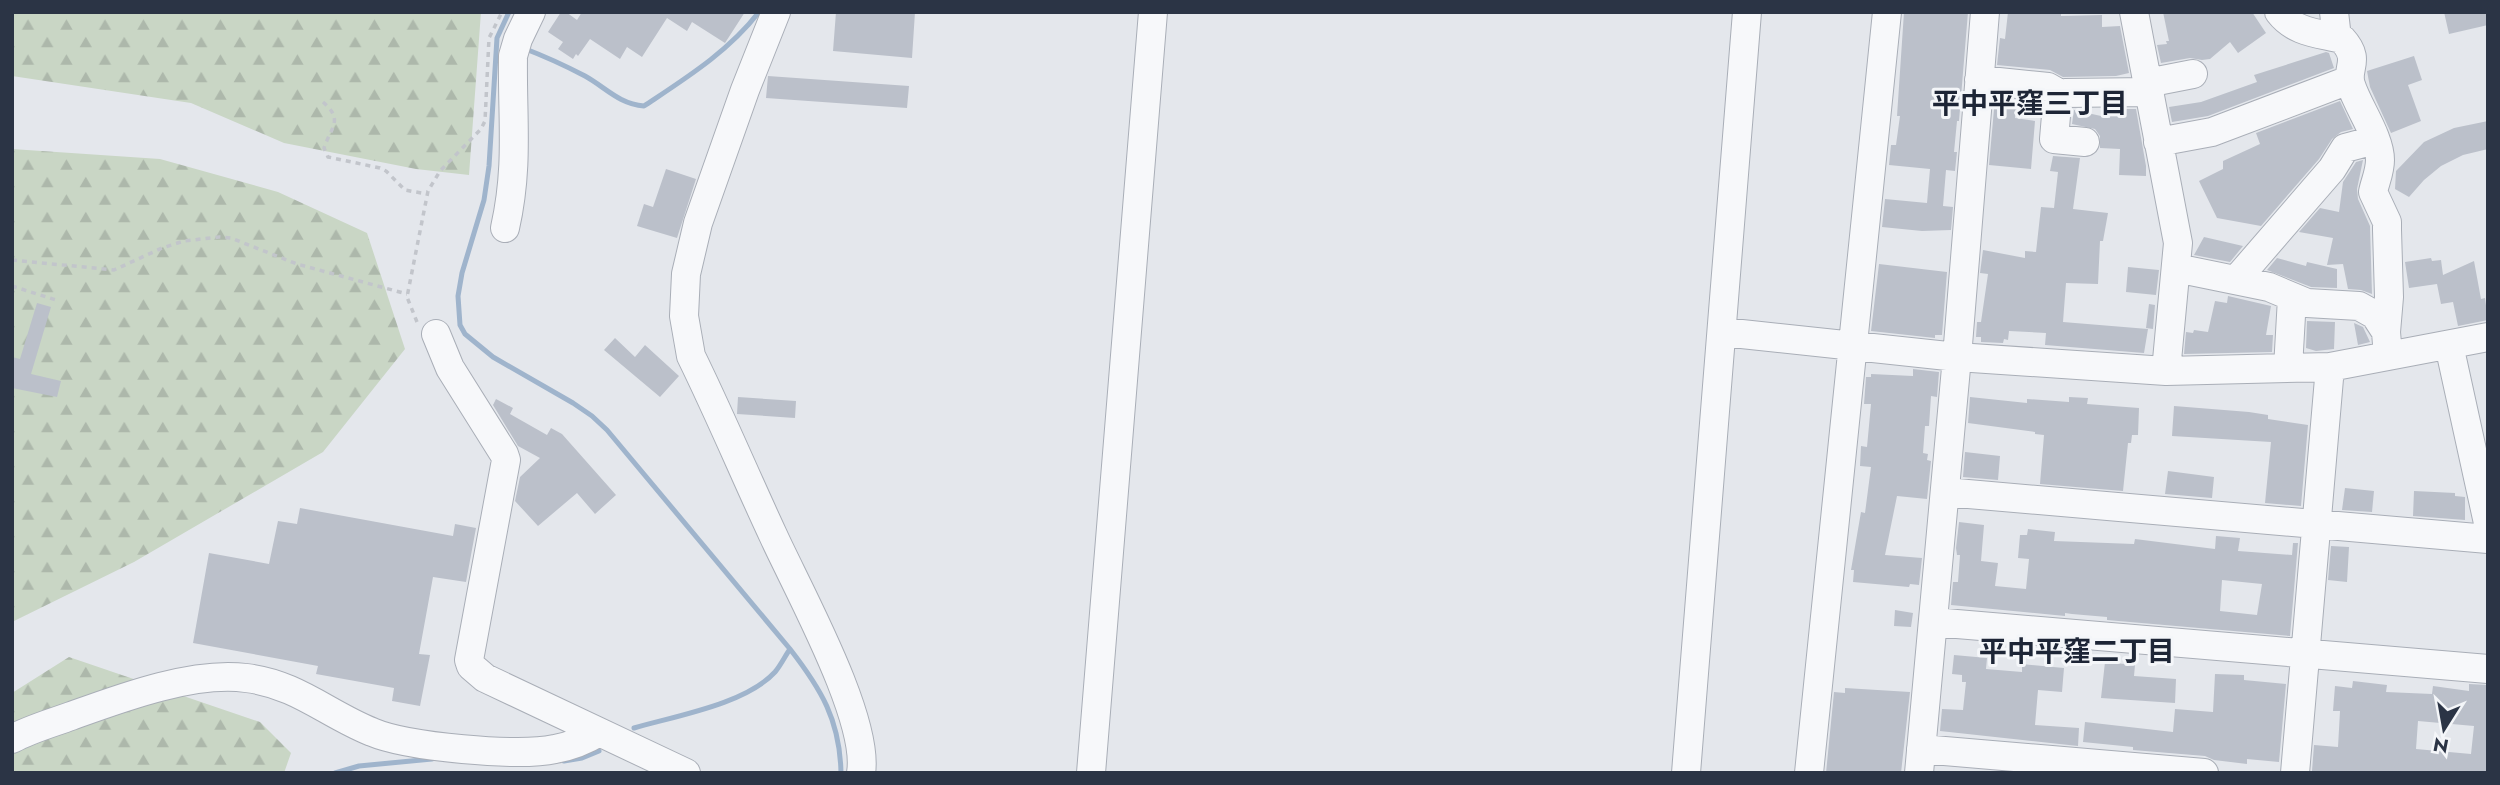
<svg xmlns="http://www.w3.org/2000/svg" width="2500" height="785" viewBox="0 0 2500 785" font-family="Jost,'Noto Sans JP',sans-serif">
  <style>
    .forest { fill: url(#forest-firs) }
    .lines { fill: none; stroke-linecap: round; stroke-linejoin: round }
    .stream { stroke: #9fb4cc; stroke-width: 5 }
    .building { fill: #bbc0ca; fill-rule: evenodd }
    .minor-casing { stroke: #a9aeb7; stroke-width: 30 }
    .path { stroke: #c2c5cb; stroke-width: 3.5; stroke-dasharray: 5 5; stroke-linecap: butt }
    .minor { stroke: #f7f8fa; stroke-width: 28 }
    .labels { text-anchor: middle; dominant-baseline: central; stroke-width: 6; stroke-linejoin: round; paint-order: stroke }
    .neighbourhood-label { font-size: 28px; font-weight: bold; fill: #1d2536; stroke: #f4f6f9 }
  </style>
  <defs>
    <pattern id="forest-firs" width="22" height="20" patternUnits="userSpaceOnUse" patternTransform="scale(1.75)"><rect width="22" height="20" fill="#c9d6c5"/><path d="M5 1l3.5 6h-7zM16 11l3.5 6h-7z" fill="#adb8ab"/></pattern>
  </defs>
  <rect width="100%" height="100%" fill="#e4e7ec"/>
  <path class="forest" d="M12 12H481L469 175 416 169 284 143 191 103 12 76Z
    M12 149 160 159 278 192 367 233 405 349 323 452 134 562 12 622Z
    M69 657 260 722 291 753 284 773H12V693Z"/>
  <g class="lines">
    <path class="stream" d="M509 12 497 38 489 166 484 200 462 273 458 296 460 325 465 334 493 357 573 403 592 416 607 430 790 649C785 656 781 665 775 672 746 704 675 716 634 728
      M523 48C544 56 564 65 585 76 605 87 619 104 644 106 686 78 728 52 759 12
      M790 649C821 689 840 720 841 773
      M564 761 582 758 599 751
      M335 773 359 766 432 759"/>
  </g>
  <path class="building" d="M561 12H566L577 20 582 12H745L725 43 692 22 687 31 667 18 642 57 627 47 620 59 590 39 578 56 576 54 573 59 558 49 563 42 548 32Z
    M836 12H915L912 58 833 51Z
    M1904 12H1968L1959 121H1957L1954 152H1957L1955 171 1946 170 1943 206 1953 207 1951 230 1922 231 1882 227 1885 199 1927 203 1930 169 1889 165 1891 145H1896L1900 116H1897Z
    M2008 12H2061V16L2102 15V27L2120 26 2129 73 2116 76 2063 77 2050 70 1997 65 2000 38 2005 39Z
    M2163 12H2252L2266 33 2238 53 2230 42 2210 59 2202 60 2190 58 2161 63 2157 45 2167 44 2166 41H2169Z
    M2444 12H2488V25L2449 34Z
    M2326 52 2329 53 2334 68 2208 116 2172 122 2169 107 2201 102 2257 82 2254 75Z
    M2414 56 2422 80 2408 85 2421 121 2391 133 2370 87 2367 71Z
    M768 76 909 86 907 108 766 98Z
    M1995 98 2016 101 2015 118 2035 121 2031 169 1989 165Z
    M2340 101 2353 129 2341 132 2332 139 2319 159 2261 226 2217 218 2199 181 2223 169V161L2260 144 2256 133Z
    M2111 109H2136L2146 166V176L2119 175 2120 149 2100 148V136L2095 129 2072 124 2074 110 2110 118Z
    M2488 121V149L2463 155 2441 166 2424 180 2409 197 2395 189 2396 171 2424 142 2454 128Z
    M2053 156 2080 158 2073 209 2108 213 2103 241H2100L2098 284 2066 283 2063 322 2148 329 2144 353 2045 345 2046 333 2009 331 2008 340 2004 339 2003 343 1981 342V337H1976L1977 322H1981L1988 274 1980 273 1983 250 2025 258V251L2036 252 2041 207 2054 208 2058 172 2050 171Z
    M2363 160 2357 189 2358 199 2370 226 2372 294 2361 290 2348 289 2343 264 2327 265 2333 238 2299 232 2320 208 2339 212 2343 182 2356 162Z
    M666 169 696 179 677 238 637 226 644 204 653 207Z
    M2204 237 2243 246 2230 262 2194 255Z
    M2277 258 2306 266 2307 262 2337 269V288L2311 287 2267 270Z
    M2431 258 2432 261 2441 260 2443 275 2474 261 2481 299 2485 298 2488 320 2458 326 2453 302 2441 304 2437 284 2409 288 2405 262Z
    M1879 264 1947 272 1942 335H1935V338L1871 331Z
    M2128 267 2159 270 2156 295 2126 292Z
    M2228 296 2271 306 2266 335H2273L2272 352 2184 354 2186 332 2193 333 2194 330 2208 332 2215 301 2227 303Z
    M37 303 51 307 31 374 61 381 57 397 12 388V357L20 359Z
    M2149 304 2155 305 2153 329 2146 328Z
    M2307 321 2335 322 2334 349 2316 351 2306 348Z
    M2354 323 2363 327 2370 342 2358 345Z
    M615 338 635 357 645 345 679 376 660 397 604 350Z
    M1913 369 1939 372 1937 397 1931 396 1929 426H1925L1923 453 1928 454 1927 460 1931 461 1927 499 1897 496 1885 555 1922 558 1919 585 1910 584 1909 587 1853 582 1854 570H1851L1861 512 1865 513 1871 467 1860 466 1861 446 1867 447 1871 404H1864L1866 377H1871V374L1913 376Z
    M738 397 796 401 795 418 737 414Z
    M1970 397 2027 403V399L2069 402V397L2088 398 2087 404 2139 408 2138 435H2132L2131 443H2128L2123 491 2040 484 2044 435 2035 434V432L1968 423Z
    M496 399 513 408 510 414 547 435 551 428 562 434 616 495 595 514 577 493 538 526 515 501 520 477 540 458 518 446 493 405Z
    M2174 406 2249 412 2268 415V419L2308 425 2301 506 2265 503 2271 442 2172 436Z
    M1965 452 2000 456 1998 480 1963 477Z
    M2168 471 2214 477 2212 498 2165 494Z
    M2345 488 2374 491 2372 512 2342 510Z
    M2414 491 2455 493V496L2465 497V520L2413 516Z
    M300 508 453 536 455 524 476 528 466 582 433 577 419 654 430 655 420 706 392 701 394 688 316 674 318 666 193 643 209 553 269 564 278 521 297 524Z
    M1959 522 1984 525 1981 561 1998 563 1995 586 2026 589 2029 559 2018 558 2020 535H2027L2028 529 2055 532 2054 541 2134 544 2135 539 2215 549 2216 536 2240 538 2238 551 2292 555 2293 543H2298L2290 636 2107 620V617L2072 614 2065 613V616L1951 605 1953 582H1958L1960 555H1957L1956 548ZM2222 580 2262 584 2257 615 2220 611Z
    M2331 546 2349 547 2347 582 2328 580Z
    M1895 610 1913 613 1911 627 1894 626Z
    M1954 655 1987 658 1986 669 2022 672V664L2064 668 2062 692 2038 690 2035 725 2079 728 2078 746 1940 731 1942 709 1963 710 1966 682H1962V675L1952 674Z
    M2105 662 2135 665 2134 676 2176 679 2175 703 2101 698Z
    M2215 674 2244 675V680L2286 684 2279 762 2247 759V764L2214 760 2205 756 2133 750V747L2083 742 2085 722 2173 732 2175 709 2213 712Z
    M2353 681 2387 685 2386 692 2432 694 2433 686 2469 691V684L2488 685V773L2312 771 2314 745 2338 747 2340 711H2333L2335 686 2352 688ZM2418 721 2474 726 2471 754 2416 749Z
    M1845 688 1910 692 1901 773H1826L1834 692 1845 693Z"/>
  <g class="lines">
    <g class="minor-casing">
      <path id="minor" d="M776 12 745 90 710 189 698 223 686 274 684 316 691 356C720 415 745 475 773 535 797 588 870 719 861 773
        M2134 12 2178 243 2166 371
        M2279 12C2295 33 2318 33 2342 39 2362 61 2345 68 2351 85 2358 107 2380 137 2380 160 2380 172 2375 182 2373 192L2387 222V230L2389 297 2386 332 2388 356
        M2334 12 2337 38
        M1979 80 2048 87 2055 91 2061 97
        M2147 83 2193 74
        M2085 142 2054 139 2057 104 2065 93 2149 92
        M2158 142 2212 132 2349 80
        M505 228C519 166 512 118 513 56L518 39 531 12
        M2176 268 2269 287 2307 303 2359 306 2375 315 2386 332
        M2236 280 2332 169 2345 148 2375 140
        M1723 332 1957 357 2166 371 2330 367 2488 337
        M436 334 450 368 504 454 506 460 469 660 471 666 485 678 686 773
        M2449 345 2488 523
        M2288 368 2292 298
        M1945 492 2488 539
        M1933 622 2488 669
        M12 739C30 729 52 723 71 716 121 698 193 671 246 678 297 684 327 714 372 732 407 747 518 757 555 749 571 746 586 740 599 732
        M1921 749 2204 773
        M1091 773 1153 12
        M1686 773 1747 12
        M1809 773 1887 12
        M1919 773 1957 357 1985 12
        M2295 773 2330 367"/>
    </g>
    <path class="path" d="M323 102C344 120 331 127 324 148L328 157 380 168 386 171 405 190 427 194
      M12 260 114 270 162 248 184 241 219 237 231 238 297 264 407 294
      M12 286 56 300
      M417 322 407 297 428 191 440 171 481 129 485 121 489 38 502 12"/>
    <use href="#minor" class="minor"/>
  </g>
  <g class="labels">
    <g class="neighbourhood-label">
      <text x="2030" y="103">平中平窪三丁目</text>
      <text x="2077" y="651">平中平窪二丁目</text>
    </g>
  </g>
  <rect width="2500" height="785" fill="none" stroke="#2b3445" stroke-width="28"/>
  <g transform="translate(2444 729) rotate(191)" stroke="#f4f6f9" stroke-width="5" paint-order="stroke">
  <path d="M0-5L12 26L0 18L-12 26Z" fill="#2b3445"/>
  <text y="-10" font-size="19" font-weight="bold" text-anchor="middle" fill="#2b3445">N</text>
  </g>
</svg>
